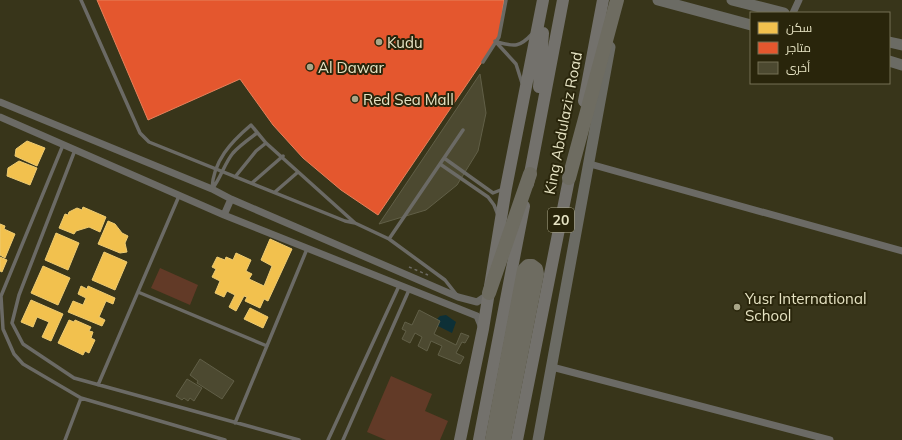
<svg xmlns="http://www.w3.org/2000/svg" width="902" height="440" viewBox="0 0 902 440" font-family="Mulish,Cairo,sans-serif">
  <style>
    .green { fill: #623a27 }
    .water { fill: #0d3037 }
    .homes { fill: #f2c14e; stroke: #eecb71 }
    .shops { fill: #e4572e; stroke: #e5815b }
    .building { fill: #4c4930; stroke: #615f47 }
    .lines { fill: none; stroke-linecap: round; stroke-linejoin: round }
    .path { stroke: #6e6c65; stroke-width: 1.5; stroke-dasharray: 3 3; stroke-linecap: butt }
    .lane { stroke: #6b6a65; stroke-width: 3.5 }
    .street { stroke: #6b6a65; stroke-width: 7 }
    .secondary { stroke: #6b6b64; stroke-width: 11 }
    .primary { stroke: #73716c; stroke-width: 12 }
    .highway { stroke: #6e6c61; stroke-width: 14 }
    .poi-dot { fill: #a9a688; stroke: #29250b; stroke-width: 1.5 }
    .labels { text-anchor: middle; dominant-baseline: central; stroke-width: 4; stroke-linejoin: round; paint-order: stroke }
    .shield { fill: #29250b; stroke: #adaa8c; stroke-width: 1 }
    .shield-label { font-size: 14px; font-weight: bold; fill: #e6e3c3 }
    .poi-label { font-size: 15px; fill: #e6e3c3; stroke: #29250b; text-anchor: start }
    .street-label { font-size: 15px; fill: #e6e3c3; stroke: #29250b }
  </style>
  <rect width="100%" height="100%" fill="#38351a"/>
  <path class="green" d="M160 268 198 285 190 305 151 288Z
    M391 376 432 394 425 411 448 421 440 440H386L367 432Z"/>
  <path class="water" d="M446 315 456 322 452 333 438 326 436 320 440 316Z"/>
  <path class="homes" d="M27 141 45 148 37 166 15 156 16 149Z
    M19 161 37 168 30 185 7 176 8 168Z
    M83 207 106 217 100 232 89 227 76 231 74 234 59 228 65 214 68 215 69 212 77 208 82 210Z
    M108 221 115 224 122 233 128 236 125 243 127 252 120 253 98 244Z
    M0 224 5 226 4 229 15 234 5 258 0 255Z
    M56 233 79 243 68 270 45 260Z
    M270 239 292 249 268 301 264 299 260 308 245 301 247 297 244 296 236 311 229 307 235 295 227 291 224 297 215 293 220 281 212 277 216 269 212 267 217 257 225 260 226 257 233 260 236 253 251 260 246 271 252 274 249 279 264 286 272 266 261 260Z
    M104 252 127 262 115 290 92 280Z
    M0 257 7 260 2 272 0 271Z
    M43 266 70 278 58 305 31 293Z
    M81 286 87 289 88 286 115 298 113 304 106 301 99 317 105 320 102 326 68 312 73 301 83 305 86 298 78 294Z
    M31 300 63 314 51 341 42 337 49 322 37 317 33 327 21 322Z
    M250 308 268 317 263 328 244 319Z
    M69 320 74 322 75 320 91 327 89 331 93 332 91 338 95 340 89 353 85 351 83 355 58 343Z"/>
  <path class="shops" d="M97 0H504L499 37 378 215 341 190 303 158 273 125 240 79 148 120Z"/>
  <path class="building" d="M480 74 486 113 478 151 457 185 426 210 379 224Z
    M419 310 440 321 434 334 456 345 461 333 469 336 465 343 462 342 456 353 464 357 460 364 438 355 442 346 431 341 427 351 418 346 422 337 415 333 410 343 402 339 406 331 402 329 405 322 412 325Z
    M200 359 234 381 222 399 197 383 198 381 190 375Z
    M187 379 202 388 194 401 190 398 188 401 184 398 182 400 176 396Z"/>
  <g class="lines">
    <path class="path" d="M409 267 428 275"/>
    <path class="lane" d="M81 0 140 133 149 142 345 221 355 223
      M495 41 516 64 522 83
      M497 42C515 47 520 47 532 34
      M483 62 499 37 506 0
      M63 145 1 296 3 329 14 354 23 364 81 398 225 440
      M75 150 19 295 12 323 23 344 74 378 299 440
      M444 158 493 193 503 189
      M440 164 488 197 494 205 498 215
      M235 177 256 151 266 143
      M252 183 283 156
      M212 189C213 161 231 142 251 125L266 143 355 223 389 239 445 280 456 294
      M212 189C221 178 224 164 233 153 239 146 249 139 257 133
      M275 192 298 172
      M389 239 463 130
      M138 292 267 346
      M98 385 179 196
      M235 423 307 249
      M65 440 81 398
      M328 440 399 286
      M343 440 409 290"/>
    <path class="street" d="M793 13 799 0
      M0 102 212 189 231 199 458 297 477 302 489 294
      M0 117 224 215 477 316 482 328
      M590 164 902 251
      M224 215 231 199
      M552 367 830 440"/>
    <path class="secondary" d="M658 0 751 25
      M732 0 784 13
      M889 42 902 45
      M889 61 902 65
      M538 440 610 47"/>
    <path class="primary" d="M539 87 543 33
      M584 101 603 0
      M528 184 563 0
      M460 440 483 329 506 188 543 0
      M479 440 524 206
      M517 440 571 169"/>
    <path class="highway" d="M569 178 617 0
      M489 293 530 174
      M492 440 524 270 528 266H532L536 269 537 274 504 440"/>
  </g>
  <g class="poi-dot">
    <circle cx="379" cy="42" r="4"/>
    <circle cx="310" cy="67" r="4"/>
    <circle cx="355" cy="99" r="4"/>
    <circle cx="737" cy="307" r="4"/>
  </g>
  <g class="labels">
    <rect class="shield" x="548" y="208" width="26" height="24" rx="3"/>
    <g class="shield-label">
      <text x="561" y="220">20</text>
    </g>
    <g class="poi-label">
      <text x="387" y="42">Kudu</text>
      <text x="318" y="67">Al Dawar</text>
      <text x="363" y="99">Red Sea Mall</text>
      <text x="745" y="298">Yusr International<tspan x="745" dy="17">School</tspan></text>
    </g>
    <g class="street-label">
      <text transform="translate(563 123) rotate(-79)">King Abdulaziz Road</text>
    </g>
  </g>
  <rect x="750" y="12" width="140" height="72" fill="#29250b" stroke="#757155"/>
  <rect x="758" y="22" width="20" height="12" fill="#f2c14e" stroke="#757155"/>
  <text x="786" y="32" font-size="12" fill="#e6e3c3">سكن</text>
  <rect x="758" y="42" width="20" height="12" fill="#e4572e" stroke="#757155"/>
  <text x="786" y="52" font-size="12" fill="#e6e3c3">متاجر</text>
  <rect x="758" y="62" width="20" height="12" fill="#4c4930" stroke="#757155"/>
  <text x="786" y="72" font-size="12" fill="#e6e3c3">أخرى</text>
</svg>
